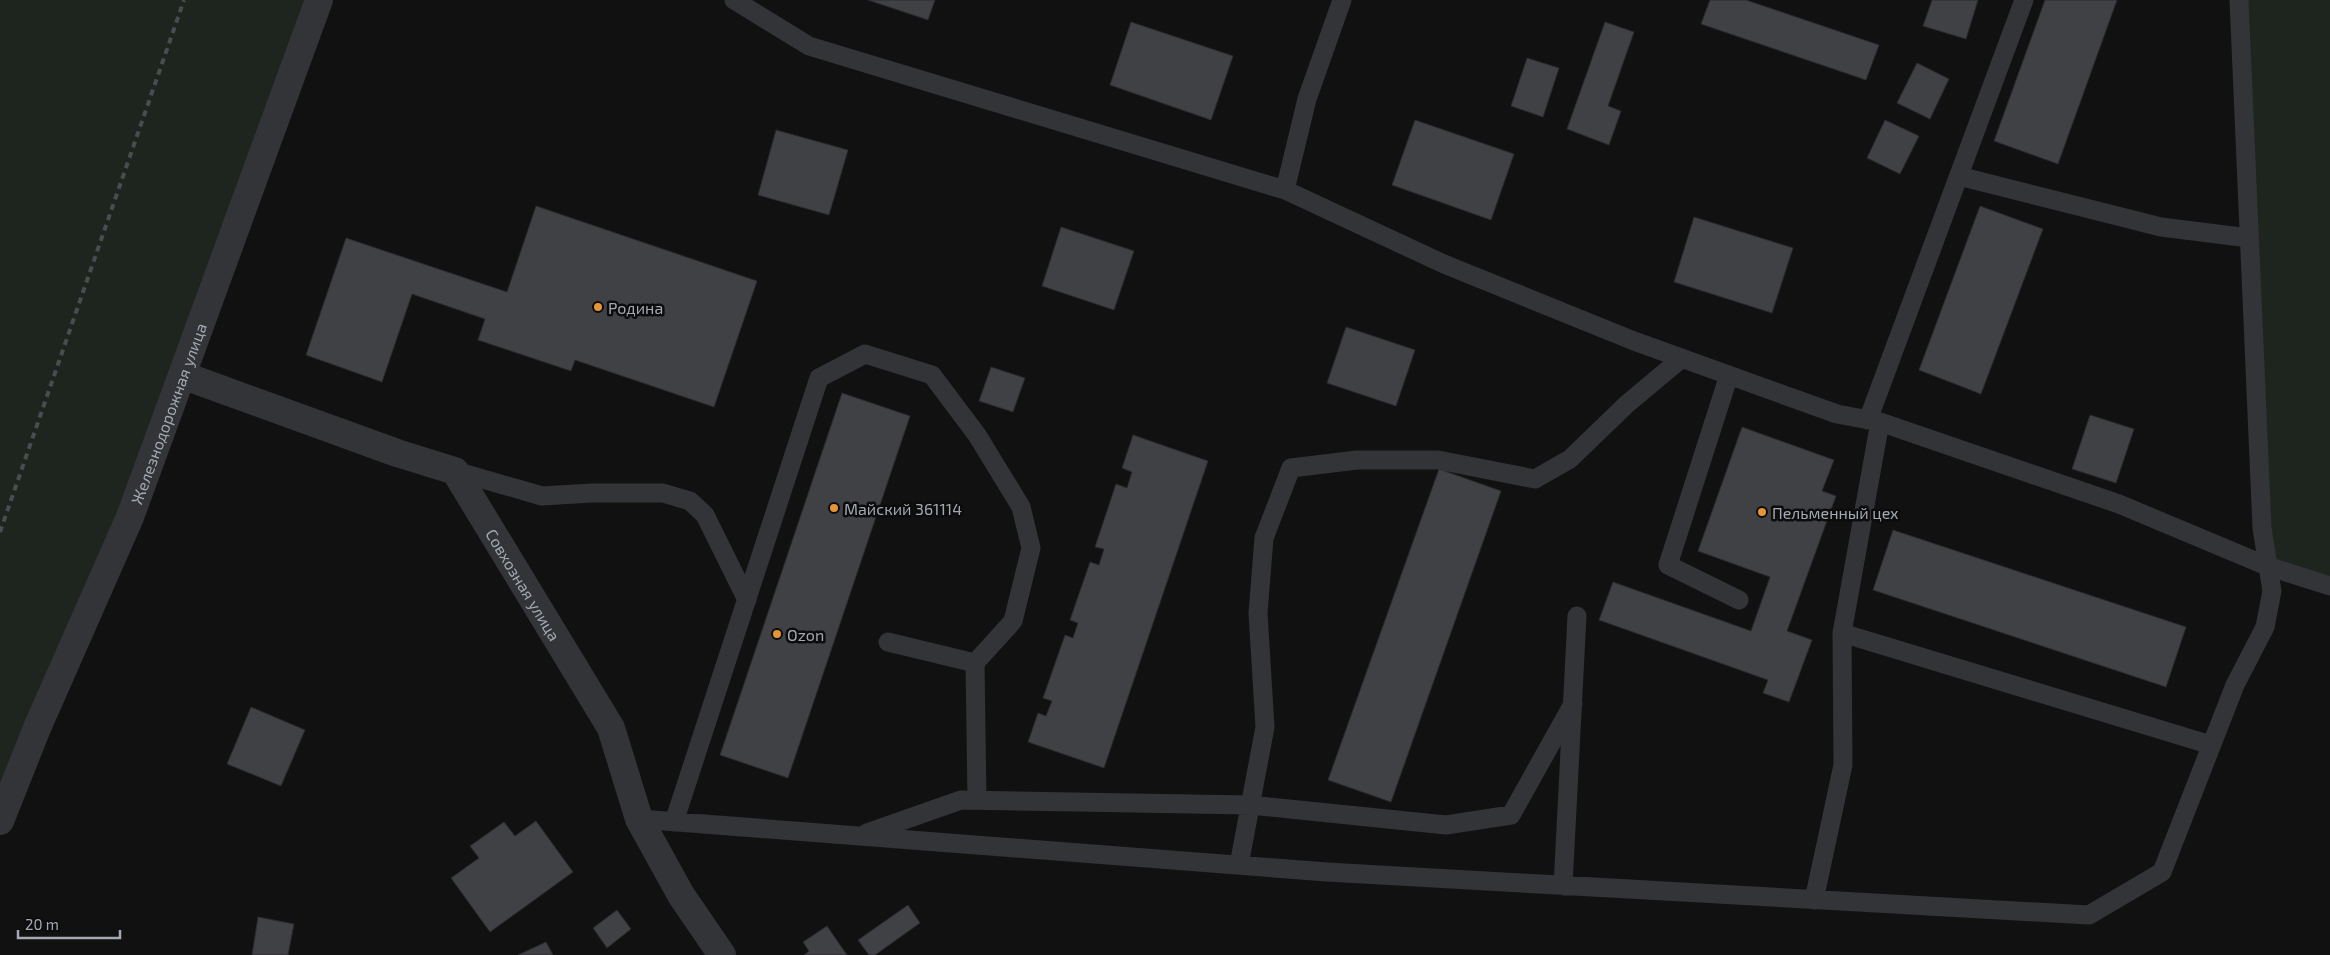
<svg xmlns="http://www.w3.org/2000/svg" width="2330" height="955" viewBox="0 0 2330 955" font-family="'Exo 2',sans-serif">
  <style>
    .grass { fill: #1e251e }
    .building { fill: #404145; stroke: #2b2b2e }
    .lines { fill: none; stroke-linecap: round; stroke-linejoin: round }
    .lane { stroke: #323437; stroke-width: 19 }
    .street { stroke: #323437; stroke-width: 28 }
    .rail { stroke: #494c50; stroke-width: 4; stroke-dasharray: 6 5; stroke-linecap: butt }
    .poi-dot { fill: #e49637; stroke: #0c0c0d; stroke-width: 2 }
    .labels { text-anchor: middle; dominant-baseline: central; stroke-width: 5; stroke-linejoin: round; paint-order: stroke }
    .poi-label { font-size: 16px; fill: #a3a9b2; stroke: #0c0c0d; text-anchor: start }
    .street-label { font-size: 16px; fill: #a3a9b2; stroke: #0c0c0d }
  </style>
  <rect width="100%" height="100%" fill="#111112"/>
  <path class="grass" d="M0 0H319L0 821Z
    M2239 0H2330V586L2267 566Z"/>
  <path class="building" d="M868 0H935L928 20Z
    M1710 0H1746L1879 45 1866 80 1701 24Z
    M1932 0H1978L1966 39 1923 26Z
    M2045 0H2117L2058 164 1994 141Z
    M1131 22 1233 56 1211 120 1110 85Z
    M1605 22 1634 32 1608 106 1621 111 1609 145 1567 129Z
    M1527 58 1559 68 1543 117 1511 106Z
    M1917 63 1949 79 1930 119 1897 103Z
    M1415 120 1514 154 1491 220 1392 185Z
    M1885 120 1919 136 1900 174 1867 158Z
    M776 130 848 150 829 215 758 195Z
    M536 206 757 281 714 407 575 360 571 371 478 340 485 319 412 294 382 382 306 355 346 238 507 292Z
    M1980 206 2043 229 1981 394 1919 370Z
    M1694 217 1793 248 1772 313 1674 282Z
    M1061 227 1134 251 1114 310 1042 286Z
    M1346 327 1415 350 1396 406 1327 383Z
    M991 367 1025 378 1013 412 979 401Z
    M842 393 910 416 788 778 720 755Z
    M2090 415 2134 429 2116 483 2072 469Z
    M1742 427 1834 460 1822 491 1836 496 1787 631 1812 640 1789 702 1763 693 1768 680 1599 620 1613 582 1751 631 1770 577 1698 551Z
    M1133 435 1208 461 1104 768 1028 742 1038 713 1046 716 1052 701 1043 698 1065 635 1073 638 1078 623 1070 620 1090 562 1099 565 1104 549 1095 547 1116 484 1127 488 1132 472 1122 468Z
    M1439 469 1501 491 1391 802 1328 780Z
    M1893 530 2186 627 2166 687 1873 590Z
    M251 707 305 730 281 786 227 764Z
    M536 821 573 872 490 932 451 878 479 858 470 846 504 822 515 836Z
    M908 905 920 923 875 955H869L858 940Z
    M617 910 631 929 607 948 593 928Z
    M258 917 294 924 288 955H252Z
    M827 926 847 955H804L809 951 803 942Z
    M546 942 553 955H518Z"/>
  <g class="lines">
    <path class="lane" d="M734 0 809 46 1285 190 1444 264 1634 341 1837 414 1880 422 2119 504 2267 566 2330 586
      M1959 176 2161 227 2249 238
      M1285 190 1307 99 1342 0
      M1729 375 1668 565 1739 600
      M1868 420 2024 0
      M455 471 542 496 592 493H663L690 501 705 515 747 600
      M1842 633 2211 745
      M888 642 975 663 977 800
      M639 819 1327 872 2089 915 2162 872 2235 685 2265 627 2272 591 2262 528 2239 0
      M674 822 819 378 865 354 932 375 977 435 1021 507 1031 548 1013 621 975 663
      M867 833 961 800 1250 805 1446 825 1511 815 1573 704
      M1239 865 1265 727 1258 613 1264 538 1291 468 1357 460H1438L1535 479 1570 459 1627 404 1682 358
      M1563 886 1577 616
      M1814 900 1843 765 1842 633 1880 422"/>
    <g class="street">
      <path id="s1" d="M182 375 397 453 455 471 611 728 639 819 681 895 722 955"/>
      <path id="s2" d="M0 821 37 728 130 517 319 0"/>
    </g>
    <path class="rail" d="M0 532 184 0"/>
  </g>
  <g class="poi-dot">
    <circle cx="598" cy="307" r="5"/>
    <circle cx="834" cy="508" r="5"/>
    <circle cx="1762" cy="512" r="5"/>
    <circle cx="777" cy="634" r="5"/>
  </g>
  <g class="labels">
    <g class="poi-label">
      <text x="608" y="307">Родина</text>
      <text x="844" y="508">Майский 361114</text>
      <text x="1772" y="512">Пельменный цех</text>
      <text x="787" y="634">Ozon</text>
    </g>
    <g class="street-label">
      <text stroke="none"><textPath href="#s2" startOffset="441">Железнодорожная улица</textPath></text>
      <text stroke="none"><textPath href="#s1" startOffset="422">Совхозная улица</textPath></text>
    </g>
  </g>
  <path d="M18 930v8h102v-8" fill="none" stroke="#a3a9b2" stroke-width="2.5"/>
  <text x="25" y="930" font-size="15" fill="#a3a9b2" stroke="#0c0c0d" stroke-width="4" paint-order="stroke">20 m</text>
</svg>
